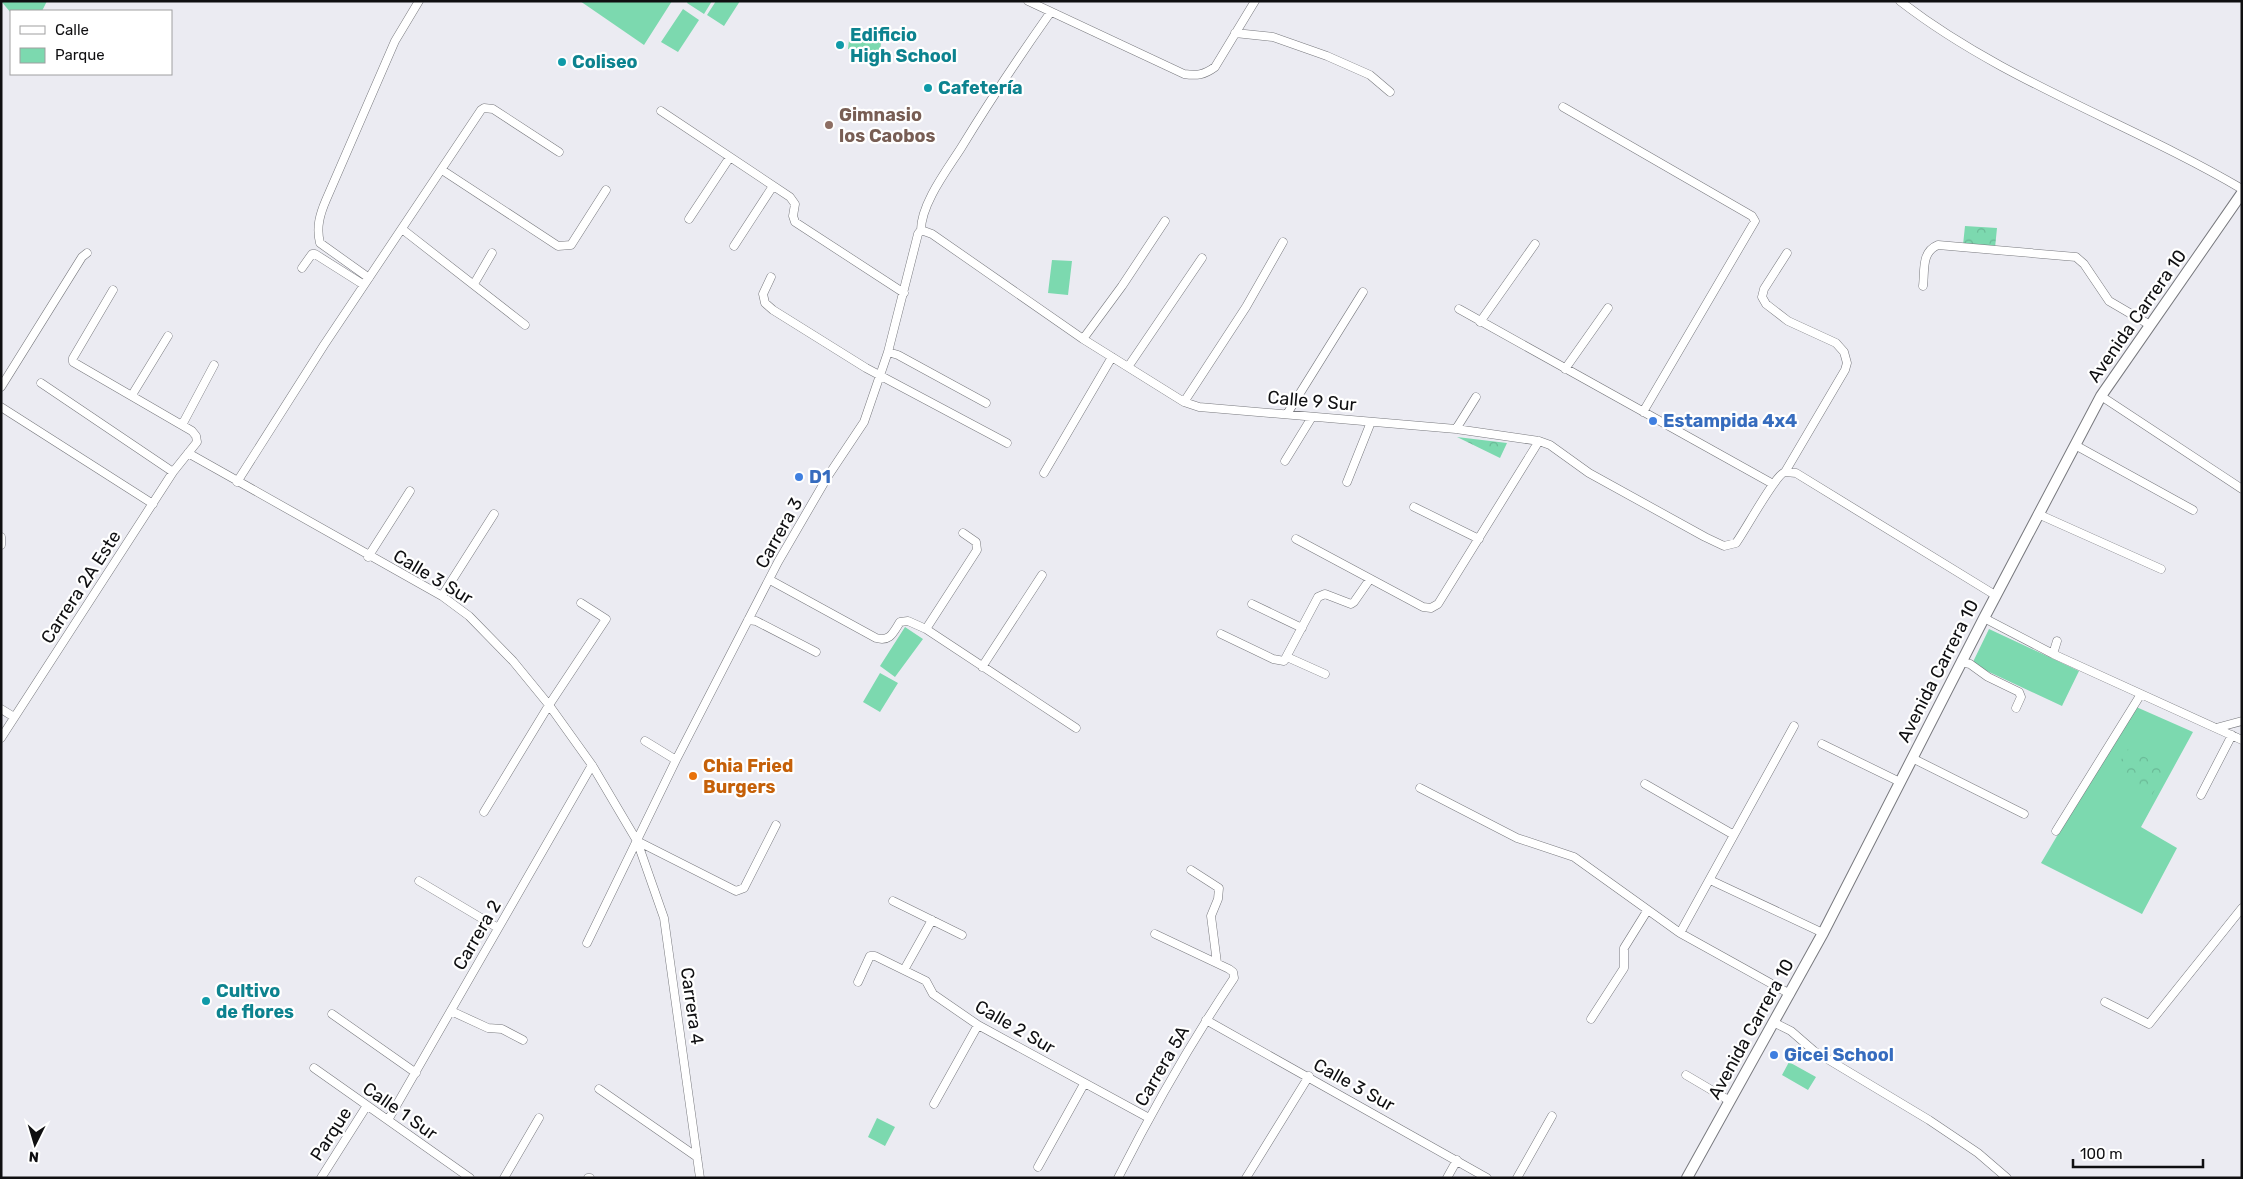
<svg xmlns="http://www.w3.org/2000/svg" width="2243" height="1179" viewBox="0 0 2243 1179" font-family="Rubik,sans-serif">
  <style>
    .green { fill: #7cd9af }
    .park { fill: url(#park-crowns) }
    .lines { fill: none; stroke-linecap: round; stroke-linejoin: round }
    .minor-casing { stroke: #78797e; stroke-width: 9 }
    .tertiary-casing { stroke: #78797e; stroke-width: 12 }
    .minor { stroke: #fff; stroke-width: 8 }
    .tertiary { stroke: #fff; stroke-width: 10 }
    .culture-dot { fill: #0f9aa8; stroke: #fff; stroke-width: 2 }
    .education-dot { fill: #8d6e63; stroke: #fff; stroke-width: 2 }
    .shop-dot { fill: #3f7fe0; stroke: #fff; stroke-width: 2 }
    .food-dot { fill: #e8710a; stroke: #fff; stroke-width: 2 }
    .labels { text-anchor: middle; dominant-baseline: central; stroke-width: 4.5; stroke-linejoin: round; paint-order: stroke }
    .culture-label { font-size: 18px; font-weight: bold; fill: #0d838f; stroke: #fff; text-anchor: start }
    .education-label { font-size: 18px; font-weight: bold; fill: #785e54; stroke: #fff; text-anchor: start }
    .street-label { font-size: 18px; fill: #0f0f11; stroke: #fff }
    .shop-label { font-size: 18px; font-weight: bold; fill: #366cbe; stroke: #fff; text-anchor: start }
    .food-label { font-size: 18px; font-weight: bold; fill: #c56008; stroke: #fff; text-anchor: start }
  </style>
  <defs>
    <pattern id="park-crowns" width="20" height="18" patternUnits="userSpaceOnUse" patternTransform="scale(1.25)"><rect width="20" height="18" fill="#7cd9af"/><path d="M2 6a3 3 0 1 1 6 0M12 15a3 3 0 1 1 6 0" fill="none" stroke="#6ab996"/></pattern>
  </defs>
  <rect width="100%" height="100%" fill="#ebebf2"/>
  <path class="green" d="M1 1H47L42 11 11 13Z
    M580 1H672L644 45Z
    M688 1H712L704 14 687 3Z
    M716 1H740L724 26 707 15Z
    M683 9 699 20 678 52 661 42Z
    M850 30 882 33 880 52 848 49Z
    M1052 260 1072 261 1068 295 1048 293Z
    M905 627 923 639 895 677 880 666Z
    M1989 629 2079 671 2062 706 1972 664Z
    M880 673 898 683 880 712 863 702Z
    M2134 706 2193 732 2141 827 2177 848 2142 914 2041 863Z
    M1789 1062 1816 1077 1808 1090 1782 1075Z
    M877 1118 895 1127 885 1146 868 1137Z"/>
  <path class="park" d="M1965 226 1997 228 1995 248 1963 245Z
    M1457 437 1507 443 1500 458Z
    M2128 749 2168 768 2152 795 2112 774Z"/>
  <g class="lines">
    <g class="minor-casing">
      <path id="minor" d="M1028 1 1184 74C1197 76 1204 75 1215 67L1255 1
        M1900 1C2003 81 2130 123 2242 189
        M1235 33 1273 37 1327 56 1370 75 1390 92
        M1563 107 1752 216 1755 221 1643 412
        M661 111 790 197 795 204 793 216 795 222 904 293
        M442 170 558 246 571 245 606 190
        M689 219 730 157
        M402 229 525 325
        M921 230 932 234 1083 339 1184 402 1199 407 1456 429 1539 441 1550 445 1589 473 1705 537 1724 546 1736 543C1745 531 1775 475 1785 472L1845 370 1847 363 1844 352 1836 343 1788 321 1766 304 1762 297 1764 289 1787 253
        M921 230C921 204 947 170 961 148 989 102 1019 57 1050 13
        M734 246 773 186
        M302 268 312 254H315L364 285
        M771 277 763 294 765 303 773 310 866 368 1007 443
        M369 278 320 243C316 227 320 214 326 200L395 41 419 1
        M474 284 492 253
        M1923 286C1925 270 1921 252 1938 245L2076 257 2084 264 2109 301 2150 325
        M1459 309 1773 484
        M1480 322 1535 244
        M1083 339 1122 286 1165 221
        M888 352 898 355 986 403
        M1128 367 1202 258
        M1565 369 1608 308
        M41 383 173 472
        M1 387 82 257 87 253
        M132 395 168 336
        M2101 396 2242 489
        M1184 402 1246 307 1283 242
        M1 407 153 504
        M1287 414 1363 292
        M182 425 214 365
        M1456 429 1476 397
        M2075 445 2193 510
        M188 453 442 596 469 616 513 661 549 705 592 765 637 841 664 918 700 1178
        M1285 461 1312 417
        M1785 472 1796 473 1995 595
        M1044 473 1112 357
        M237 482 324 345 481 110 484 108 493 109 559 152
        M1347 482 1371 422
        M1414 507 1479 539
        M2038 514 2161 569
        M1 537V545
        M1296 539 1423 607 1431 608 1438 604 1539 441
        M368 557 410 491
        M770 580 876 638C890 642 893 633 900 622L908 621 926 629 1076 728
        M442 596 494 514
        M1252 604 1302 628
        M1984 618 2053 654 2242 740
        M748 620 756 621 816 652
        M926 629 977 550 976 542 963 533
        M1221 634 1273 659 1284 661 1318 597 1325 594 1351 604 1354 602 1370 579
        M2053 654 2057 641
        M1287 657 1325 674
        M1961 662 1970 664 1988 677 2019 692 2021 697 2016 708
        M982 667 1042 575
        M1 709 14 717
        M2216 728 2242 721
        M1 738 173 472 197 442 196 436 192 431 73 362V358L113 290
        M645 741 676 760
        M1822 744 1900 782
        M1912 758 2024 814
        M1645 784 1734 835
        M1420 788 1517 838 1574 857 1680 933 1790 994
        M2201 795 2232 735
        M484 812 549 705 606 619 581 603
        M2056 831 2141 694
        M637 841 736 891 744 888 776 825
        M1191 870 1219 888 1218 899 1211 916 1217 963
        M1710 880 1823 933
        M419 881 498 928
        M893 901 962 935
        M1680 933 1794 726
        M587 943 676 760 778 562 828 476 864 422 888 352 918 234 921 230
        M904 970 932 920
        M858 982 870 956H875L926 981 933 994 978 1025 1149 1118
        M2105 1002 2149 1024 2242 908
        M451 1011 488 1028 502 1029 523 1040
        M332 1014 416 1073
        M1591 1019 1624 968V948L1647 911
        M1206 1020 1487 1178
        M1773 1022 1791 1031 1814 1051 1929 1120 1978 1153 2007 1178
        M314 1068 470 1178
        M1686 1075 1730 1101
        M599 1089 697 1157
        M934 1104 978 1025
        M388 1120 592 765
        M1038 1167 1084 1084
        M321 1178 366 1107
        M504 1178 539 1118
        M588 1178H590
        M1118 1178C1153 1109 1191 1042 1234 978L1233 972 1229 969 1155 934
        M1246 1178 1309 1076
        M1447 1178 1457 1160
        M1517 1178 1552 1116"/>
    </g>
    <g class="tertiary-casing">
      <path id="tertiary" d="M1687 1178 1823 933 1984 618 2101 396 2242 193"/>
    </g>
    <use href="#minor" class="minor"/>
    <use href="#tertiary" class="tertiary"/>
  </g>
  <g class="culture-dot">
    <circle cx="840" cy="45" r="5"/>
    <circle cx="562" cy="62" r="5"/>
    <circle cx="928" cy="88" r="5"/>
    <circle cx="206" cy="1001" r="5"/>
  </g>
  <circle class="education-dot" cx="829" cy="125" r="5"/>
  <g class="shop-dot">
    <circle cx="1653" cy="421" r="5"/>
    <circle cx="799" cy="477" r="5"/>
    <circle cx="1774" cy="1055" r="5"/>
  </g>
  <circle class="food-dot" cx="693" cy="776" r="5"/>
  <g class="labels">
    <g class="culture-label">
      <text x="850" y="35">Edificio<tspan x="850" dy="21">High School</tspan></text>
      <text x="572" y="62">Coliseo</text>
      <text x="938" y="88">Cafetería</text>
      <text x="216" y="991">Cultivo<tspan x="216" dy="21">de flores</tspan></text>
    </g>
    <g class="education-label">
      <text x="839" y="115">Gimnasio<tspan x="839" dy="21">los Caobos</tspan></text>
    </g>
    <g class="street-label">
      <text transform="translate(2137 316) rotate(-55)">Avenida Carrera 10</text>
      <text transform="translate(1312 401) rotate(5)">Calle 9 Sur</text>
      <text transform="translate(779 533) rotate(-61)">Carrera 3</text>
      <text transform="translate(433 577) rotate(31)">Calle 3 Sur</text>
      <text transform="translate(81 587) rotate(-57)">Carrera 2A Este</text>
      <text transform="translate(1938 671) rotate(-63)">Avenida Carrera 10</text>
      <text transform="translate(477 935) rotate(-60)">Carrera 2</text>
      <text transform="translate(692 1006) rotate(82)">Carrera 4</text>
      <text transform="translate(1015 1027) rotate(30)">Calle 2 Sur</text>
      <text transform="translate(1751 1029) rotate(-61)">Avenida Carrera 10</text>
      <text transform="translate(1162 1066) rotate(-60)">Carrera 5A</text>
      <text transform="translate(1354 1085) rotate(29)">Calle 3 Sur</text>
      <text transform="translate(400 1111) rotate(35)">Calle 1 Sur</text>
      <text transform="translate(331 1134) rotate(-57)">Parque</text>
    </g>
    <g class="shop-label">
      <text x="1663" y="421">Estampida 4x4</text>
      <text x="809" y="477">D1</text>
      <text x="1784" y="1055">Gicei School</text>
    </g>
    <g class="food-label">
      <text x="703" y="766">Chia Fried<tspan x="703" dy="21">Burgers</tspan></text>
    </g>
  </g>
  <rect width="2243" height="1179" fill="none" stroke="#0f0f11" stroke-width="5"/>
  <rect x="10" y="10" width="162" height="65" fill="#ffffff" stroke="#9f9fa0"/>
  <rect x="20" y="26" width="25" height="8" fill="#ffffff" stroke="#9f9fa0"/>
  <text x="55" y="35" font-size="15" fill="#0f0f11">Calle</text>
  <rect x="20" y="48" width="25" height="15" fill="#7cd9af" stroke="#9f9fa0"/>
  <text x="55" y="60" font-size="15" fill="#0f0f11">Parque</text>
  <g transform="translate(35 1144) rotate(185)" stroke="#ffffff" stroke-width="4" paint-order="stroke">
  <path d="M0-4L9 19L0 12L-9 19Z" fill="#0f0f11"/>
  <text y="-8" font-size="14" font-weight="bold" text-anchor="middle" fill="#0f0f11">N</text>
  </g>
  <path d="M2073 1159v8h130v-8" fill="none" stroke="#0f0f11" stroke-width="2.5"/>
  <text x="2080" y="1159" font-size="15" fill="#0f0f11" stroke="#ffffff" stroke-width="4" paint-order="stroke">100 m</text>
</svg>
